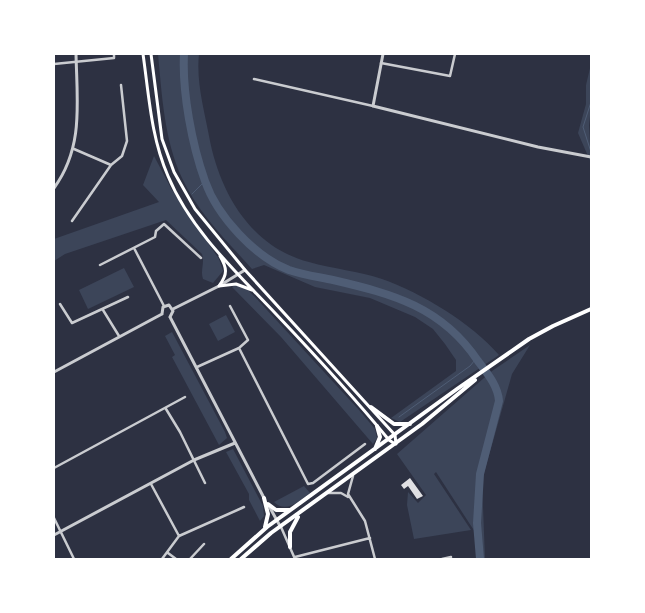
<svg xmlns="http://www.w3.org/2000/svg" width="645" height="613" viewBox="0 0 645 613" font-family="Commissioner,sans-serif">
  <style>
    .green { fill: #3c4559 }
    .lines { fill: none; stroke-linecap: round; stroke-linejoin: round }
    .stream { stroke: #4f5d75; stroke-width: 1 }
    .river { stroke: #4f5d75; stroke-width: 8 }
    .building { fill: #e0e0e3 }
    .minor { stroke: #caccd0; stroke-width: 2.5 }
    .tertiary { stroke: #caccd0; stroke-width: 3 }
    .secondary { stroke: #fff; stroke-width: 3 }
    .trunk { stroke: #fff; stroke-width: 4 }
  </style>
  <rect width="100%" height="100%" fill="#2d3142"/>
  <path class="green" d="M158 54H199C196 82 204 109 209 136 219 191 250 247 309 262 333 269 359 271 382 279 422 293 471 323 499 355L400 422 391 418 456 371V360L445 344 433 329 415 317 370 298 315 287 264 265 252 269C227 241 198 213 182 178 164 139 162 95 158 54Z
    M591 64V107L589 125 591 163 578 133 586 104V85Z
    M154 156 172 190 219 259 223 271 213 283 203 279C200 270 205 263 202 254L166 220 65 254 54 261V239L159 202 143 185Z
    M124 268 134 287 88 309 79 290Z
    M235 285 246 288 255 297 359 410 375 429 377 438 373 444 281 337 232 287Z
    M226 315 235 332 218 341 209 324Z
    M172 332 225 432 227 438 219 445 172 357 175 355 165 336Z
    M530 345 512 374 482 480 485 559H481L475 532 436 472 434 474 471 530 414 539 407 505 408 492 418 503 426 495 397 454 492 371Z
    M233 449 263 506 264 516 260 521 249 500V494L226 452Z
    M304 486 310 493C299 501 286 514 274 502Z"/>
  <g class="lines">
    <path class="stream" d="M591 102 583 127 591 152
      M192 194 205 181
      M399 417 470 366 475 360V356"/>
    <path class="river" d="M184 54C182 92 192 145 205 181 217 216 255 257 289 270 303 275 319 277 333 280 393 294 442 307 478 361 487 373 498 386 499 401L480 474 477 523 480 559"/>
  </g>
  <path class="building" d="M410 478 423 496 417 499 408 486 404 489 401 485Z"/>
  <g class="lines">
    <path class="minor" d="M381 63 450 76 455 54
      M54 64 114 58V54
      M254 79 373 106
      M74 149 111 165
      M72 221 111 165 122 156 127 141 121 85
      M134 248 164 306
      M100 265 155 237 156 231 164 224 201 258
      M60 304 72 323 128 297
      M230 306 248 340 239 348
      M103 310 119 336
      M197 367 239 348 308 484 313 483 365 444
      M166 409 180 432 205 483
      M54 468 185 397
      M353 476 348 494 365 521 375 559
      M151 484 179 536 162 559
      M328 493H341L348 497
      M54 518 74 559
      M281 527 295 559
      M179 536 244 507
      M168 553 176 559
      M295 557 370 538
      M190 559 204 544
      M442 559 451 557"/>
    <path class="tertiary" d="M383 54 373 106 538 147 591 157
      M54 188C84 147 77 102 76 54
      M173 309 219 286 245 270
      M162 314 163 307 169 305 173 311 170 317
      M170 317 264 498
      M54 372 162 314
      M269 506 280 526
      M54 535 194 460 235 443"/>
    <path class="secondary" d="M143 54C149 96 151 137 168 176 190 229 236 272 275 313 314 354 353 396 389 440L395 444
      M151 54 162 139 174 172 195 209 245 270 395 435 396 444
      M219 286 236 284 252 290
      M219 286C228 274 227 268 220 256"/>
    <path class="trunk" d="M371 407 394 424H410
      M375 449 380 437 377 426
      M264 498 268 514 265 527
      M268 504 276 510H290
      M290 547V532L298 517
      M231 559 267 527 457 389 529 339 553 326 591 309
      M241 559 271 533 422 424 475 380"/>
  </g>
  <rect width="645" height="613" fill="none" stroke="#ffffff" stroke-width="110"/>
</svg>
